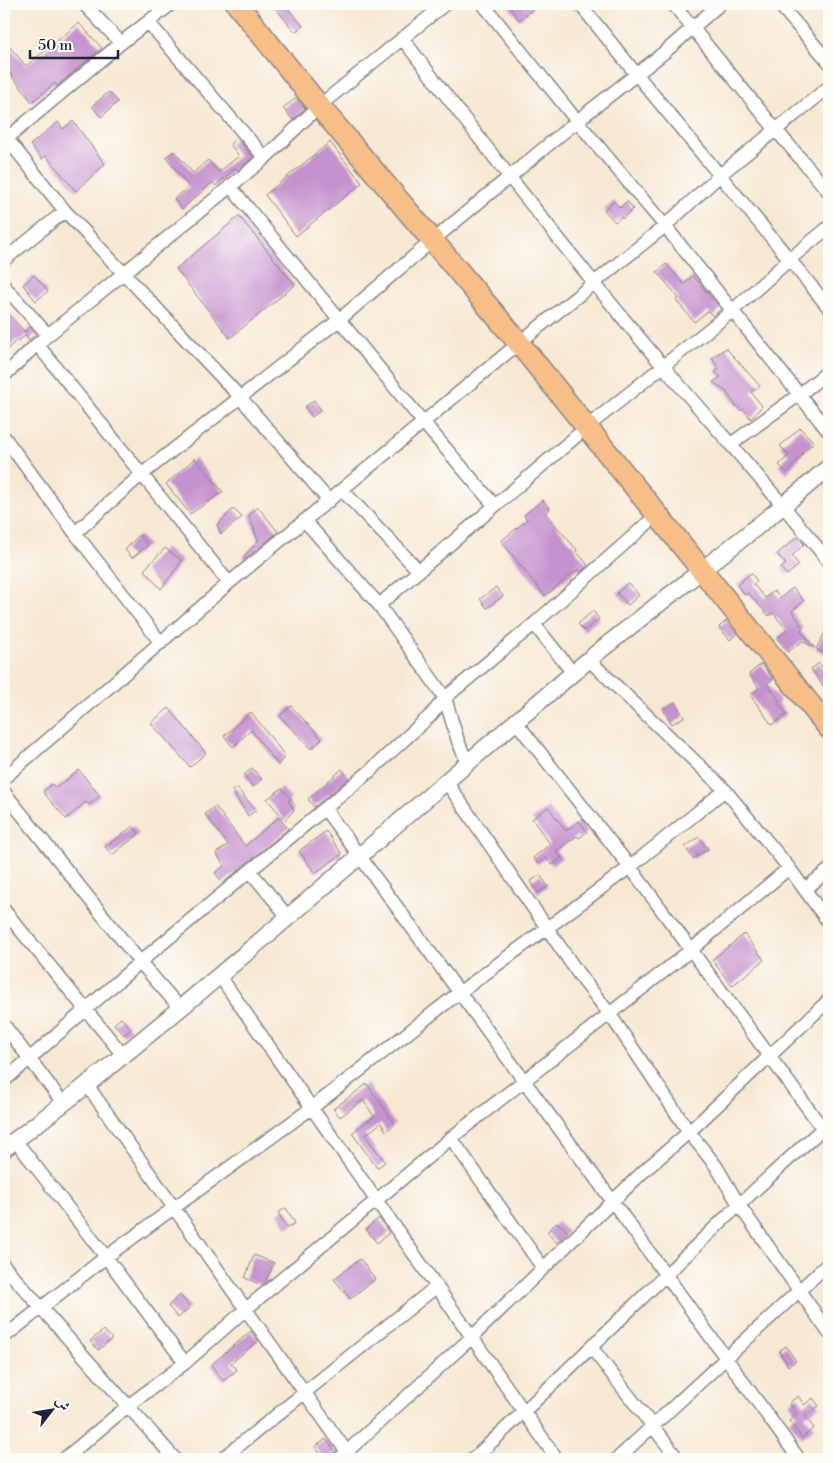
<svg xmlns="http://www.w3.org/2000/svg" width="833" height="1463" viewBox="0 0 833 1463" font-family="'Libre Bodoni',Amiri,serif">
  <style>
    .building { fill: #c591ce }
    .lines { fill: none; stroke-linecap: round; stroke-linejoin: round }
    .minor-casing { stroke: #8c8587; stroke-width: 15 }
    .tertiary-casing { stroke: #8c8587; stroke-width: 19 }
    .trunk-casing { stroke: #8c8587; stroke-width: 24 }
    .minor { stroke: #fff; stroke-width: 12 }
    .tertiary { stroke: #fff; stroke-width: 16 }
    .trunk { stroke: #f7be88; stroke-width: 21 }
  </style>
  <rect width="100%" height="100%" fill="#fdfcf7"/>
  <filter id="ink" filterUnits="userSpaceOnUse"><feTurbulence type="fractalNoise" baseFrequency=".02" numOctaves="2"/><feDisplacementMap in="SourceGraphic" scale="10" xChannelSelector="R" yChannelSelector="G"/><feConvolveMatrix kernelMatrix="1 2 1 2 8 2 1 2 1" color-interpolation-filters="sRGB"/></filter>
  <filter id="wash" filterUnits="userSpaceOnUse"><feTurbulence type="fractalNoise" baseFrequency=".0096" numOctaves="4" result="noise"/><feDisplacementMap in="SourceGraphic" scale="20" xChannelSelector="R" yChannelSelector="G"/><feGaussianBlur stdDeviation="1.12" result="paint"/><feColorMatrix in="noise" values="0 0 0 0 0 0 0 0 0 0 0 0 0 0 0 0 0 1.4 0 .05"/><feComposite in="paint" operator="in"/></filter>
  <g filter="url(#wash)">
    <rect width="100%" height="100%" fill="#f7e8d3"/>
    <g id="blocks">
      <path class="building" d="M272 4H284L303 26 295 32Z
        M507 4H529L533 9 519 20Z
        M79 23 102 48 57 86 55 83 32 102 9 72 8 73 4 69V40L26 66Z
        M109 92 118 102 101 117 92 106Z
        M296 98 305 108 293 120 283 108Z
        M73 121 105 164 76 191 46 156 42 159 30 145 58 122 63 129Z
        M237 138 253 157 238 170 236 168 216 186 213 182 182 209 174 199 189 187 166 157 174 151 193 173 208 160 219 172 239 156 230 144Z
        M330 142 362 183 296 236 265 195Z
        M614 201 620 208 627 201 633 209 622 219 621 217 615 222 604 210Z
        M239 216 295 285 230 338 176 269Z
        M666 264 684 284 693 276 721 309 713 316 708 311 694 322 676 300 679 298 657 272Z
        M34 275 48 291 36 301 23 285Z
        M4 309 25 332 30 327 36 334 29 340 26 335 18 341 17 339 4 354Z
        M726 348 760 386 751 392 762 406 751 419 743 409 741 411 737 405 736 406 727 393H728L713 382 721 377 715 372 719 369 712 358Z
        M314 400 321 410 312 417 305 407Z
        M800 428 814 442 802 453 803 454 787 473 779 465 789 455 780 446Z
        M195 458 223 492 190 514 166 484Z
        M543 500 550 509 545 513 577 550 576 551 588 565 581 572 578 569 545 596 501 541 527 520 524 515Z
        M258 507 278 532 245 559 243 557 258 541 249 515Z
        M233 509 242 517 221 534 217 525Z
        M139 535 148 545 132 558 125 550Z
        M797 537 804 544 792 556 799 565 787 575 781 568 786 564 777 554Z
        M165 548 182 561 161 589 144 570Z
        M751 573 757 581 753 584 765 598 774 591 780 598 793 588 804 601 792 611 803 628 800 630 815 648 802 641 788 652 777 638 787 630 773 613 769 616 748 593 745 595 737 585Z
        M628 583 639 595 628 605 617 593Z
        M496 587 503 596 487 608 480 599Z
        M593 611 599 619 584 631 578 624Z
        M726 621 737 634 730 640 719 627Z
        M829 625V656L816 649Z
        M819 663 829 676V694L811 669Z
        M761 664 773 679 767 684 780 701 778 703 787 714 772 725 750 695 759 688 749 674Z
        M675 702 684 717 672 724 663 709Z
        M291 706 322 739 311 749 280 716Z
        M169 708 206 753 190 767 151 723Z
        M251 712 285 756 278 765 251 730 233 747 224 736Z
        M252 768 262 779 253 787 244 775Z
        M342 769 349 778 314 807 308 799Z
        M79 770 100 796 89 805 86 802 66 819 43 792 52 784 56 788Z
        M236 787 256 810 248 816 232 791Z
        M282 788 291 799 288 801 294 810 285 820 267 799Z
        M215 806 245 846 279 817 288 829 223 883 215 873 224 866 216 853 228 845 205 814Z
        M548 807 566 831 579 821 587 832 579 838 577 836 556 851 562 858 552 865 546 858 538 864 533 858 550 844 532 819Z
        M133 826 139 834 112 855 105 847Z
        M326 831 342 854 315 873 299 851Z
        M699 837 708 849 693 859 685 847Z
        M540 875 548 886 538 893 531 881Z
        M744 934 764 960 732 986 712 960Z
        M121 1018 131 1029 124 1035 114 1024Z
        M367 1084 395 1124 386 1131 381 1123 365 1135 385 1162 377 1168 352 1133 374 1116 363 1100 340 1117 333 1109Z
        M286 1208 295 1223 287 1228 278 1213Z
        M379 1218 389 1233 377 1243 366 1229Z
        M557 1222 568 1232 557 1243 547 1232Z
        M254 1255 274 1263 266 1281 262 1285 245 1278Z
        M360 1259 375 1279 350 1299 334 1279Z
        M180 1295 190 1307 178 1318 168 1306Z
        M104 1330 112 1339 98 1350 90 1341Z
        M251 1331 258 1341 231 1363 237 1370 223 1381 211 1365Z
        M786 1346 796 1361 788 1366 779 1351Z
        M798 1396 804 1405 813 1398 819 1406 805 1416 814 1428 802 1438 789 1421 797 1414 789 1403Z
        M326 1439 335 1451 331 1459H324L315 1447Z"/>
    </g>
  </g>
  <g filter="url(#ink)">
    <use href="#blocks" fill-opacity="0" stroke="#8c8587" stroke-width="1"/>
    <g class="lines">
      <g class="minor-casing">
        <path id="minor" d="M84 4 121 43
          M483 4 577 121 665 226 829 432
          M580 4C661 107 747 206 829 308
          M673 4 776 130 829 192
          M779 4 829 62
          M148 22 265 158
          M402 38C487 149 573 260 663 366 719 432 776 495 829 562
          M4 135 65 211 240 397 329 501
          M4 141 121 43 171 4
          M230 186 423 422 494 505
          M4 260 65 211
          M4 286 48 335
          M37 344 229 583
          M4 376 37 344 265 158 319 106 445 4
          M4 437 75 533 161 643
          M731 444 800 394 829 371
          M342 490 419 571
          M305 521 379 605 445 698 458 741 467 762
          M75 533 141 475 339 320 433 240 577 121 666 51 720 4
          M379 605 587 427 732 311 790 259 829 227
          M534 624 573 673
          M589 660 725 790 789 868 829 923
          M516 722 630 867 829 1137
          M4 778 229 583 519 343 665 226 721 174 829 87
          M446 781 580 976 609 1013 689 1132 716 1166 739 1205 829 1333
          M4 792 140 962 180 1008
          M325 809 613 1202 799 1459
          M250 871 288 917
          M805 889 829 870
          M4 910 123 1055
          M219 975 557 1459
          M4 1025 63 1103
          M4 1081 140 962 370 771 431 715 445 698 534 624 658 514
          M87 1085 351 1458
          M451 1138 543 1268
          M15 1140 106 1257 185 1363
          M4 1266 175 1459
          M4 1337 106 1257 313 1107 460 992 630 867 725 790
          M591 1347 678 1459
          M64 1459 128 1406 185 1363 246 1309 451 1138 691 950 789 868
          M222 1459 437 1286
          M339 1459 472 1337 645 1170 689 1132 829 1000
          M473 1459C593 1349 706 1231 829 1123
          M617 1459 829 1263"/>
      </g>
      <g class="tertiary-casing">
        <path id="tertiary" d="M4 1149C32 1127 61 1106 89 1083 258 947 420 802 586 662 666 596 751 535 829 467"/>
      </g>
      <g class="trunk-casing">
        <path id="trunk" d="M237 4 319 106 519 343 829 728"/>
      </g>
      <use href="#minor" class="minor"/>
      <use href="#tertiary" class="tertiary"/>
      <use href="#trunk" class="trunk"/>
    </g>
  </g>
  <rect width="833" height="1463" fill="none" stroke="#fdfcf7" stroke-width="20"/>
  <g transform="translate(52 1410) rotate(59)" stroke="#fdfcf7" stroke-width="4" paint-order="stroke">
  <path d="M0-4L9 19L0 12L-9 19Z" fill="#22223b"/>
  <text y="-8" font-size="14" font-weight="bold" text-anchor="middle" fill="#22223b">ش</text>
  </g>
  <path d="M30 50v8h88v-8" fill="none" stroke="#22223b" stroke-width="2.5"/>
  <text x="38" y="50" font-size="15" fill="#22223b" stroke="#fdfcf7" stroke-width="4" paint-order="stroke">50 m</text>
</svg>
